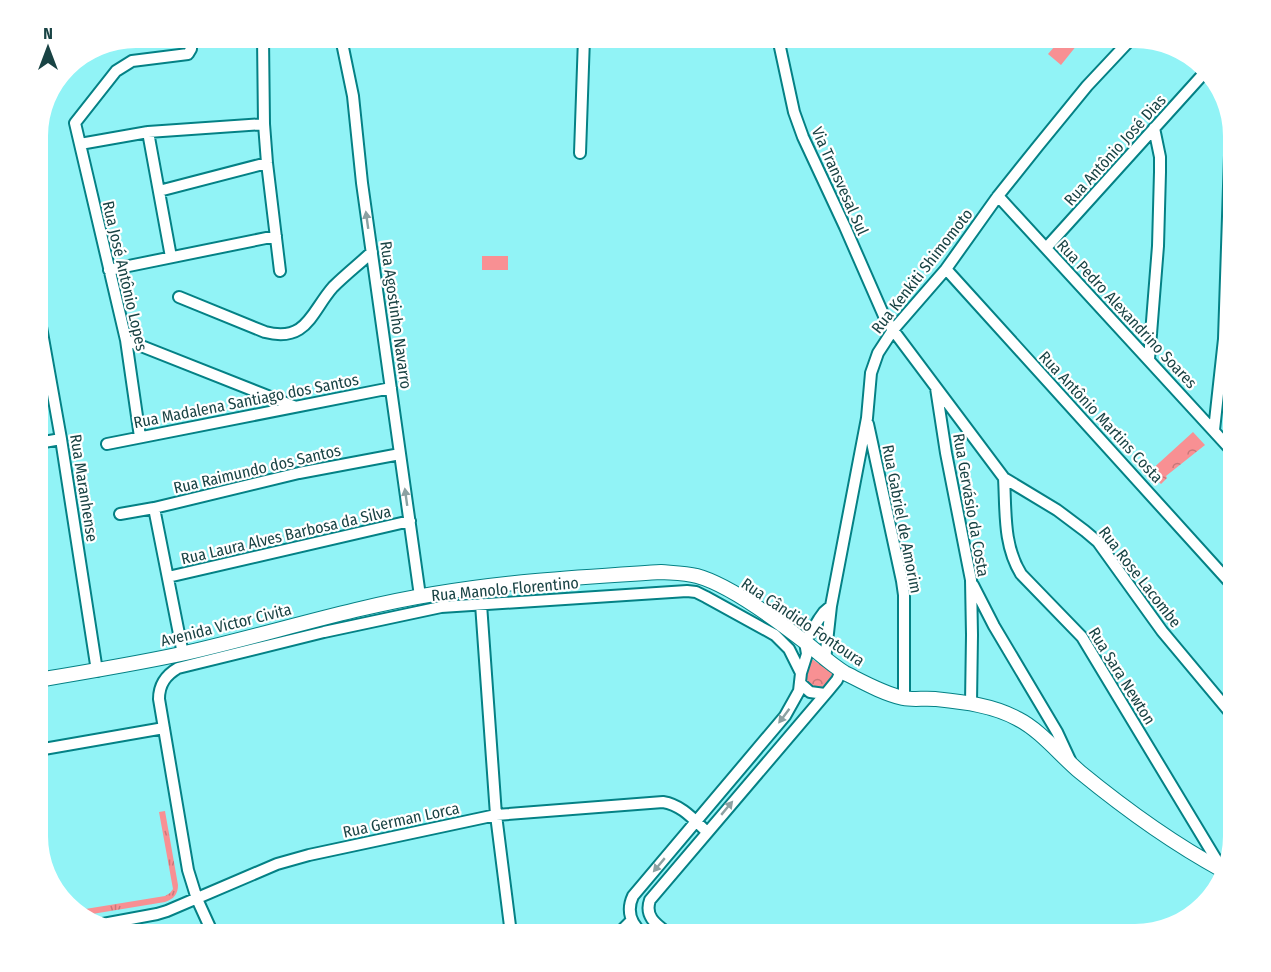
<svg xmlns="http://www.w3.org/2000/svg" width="1271" height="972" viewBox="0 0 1271 972" font-family="'Fira Sans Condensed',sans-serif">
  <style>
    .grass { fill: url(#grass-tufts) }
    .forest { fill: url(#forest-crowns) }
    .pitch { fill: #f89093 }
    .lines { fill: none; stroke-linecap: round; stroke-linejoin: round }
    .minor-casing { stroke: #048185; stroke-width: 14 }
    .major-casing { stroke: #048185; stroke-width: 16 }
    .minor { stroke: #fff; stroke-width: 10 }
    .major { stroke: #fff; stroke-width: 14 }
    .oneway { fill: #8ca1a2 }
    .labels { text-anchor: middle; dominant-baseline: central; stroke-width: 4.5; stroke-linejoin: round; paint-order: stroke }
    .street-label { font-size: 16px; fill: #194344; stroke: #fff }
  </style>
  <defs>
    <pattern id="grass-tufts" width="24" height="20" patternUnits="userSpaceOnUse" patternTransform="scale(1.5)"><rect width="24" height="20" fill="#f89093"/><path d="M3 7l-1-3M5 7V3M7 7l1-3M15 17l-1-3M17 17v-4M19 17l1-3" fill="none" stroke="#c8777a"/></pattern>
    <pattern id="forest-crowns" width="20" height="18" patternUnits="userSpaceOnUse" patternTransform="scale(1.5)"><rect width="20" height="18" fill="#f89093"/><path d="M2 6a3 3 0 1 1 6 0M12 15a3 3 0 1 1 6 0" fill="none" stroke="#c8777a"/></pattern>
  </defs>
  <rect width="100%" height="100%" fill="#91f3f6"/>
  <path class="grass" d="M165 811 178 885C178 894 174 899 165 902L80 916 76 914 73 911 165 896 170 893 173 889 159 812Z"/>
  <path class="forest" d="M1193 432 1205 445 1166 476 1167 478 1161 484 1149 472Z
    M812 659 833 673C828 683 824 691 812 686 802 678 807 670 812 659Z"/>
  <path class="pitch" d="M1062 38H1068L1077 45 1061 65 1048 54Z
    M482 256H508V270H482Z"/>
  <g class="lines">
    <g class="minor-casing">
      <path id="minor" d="M263 38 264 124 267 163 280 271
        M341 38 353 96 362 183 420 596
        M778 38 794 112 803 137 845 227 884 316 893 330 1004 478 1057 510 1085 531 1098 542 1162 631 1233 716
        M148 132 171 257
        M80 144 148 132 264 124
        M580 153 584 38
        M159 191 267 163
        M998 196 1233 452
        M1046 248 1206 71
        M946 269 1233 586
        M109 270 276 236
        M179 297 265 332C307 343 311 312 333 287 345 275 359 264 372 252
        M38 310 61 439 97 671
        M126 340 293 406
        M1149 359 1158 246 1160 172V157L1154 128
        M936 388 946 453 971 580 972 635 971 703
        M868 424 902 581 904 595V698
        M1214 430 1224 339 1231 125
        M140 437 126 340 75 123 116 71 132 61 188 54 191 49V38
        M38 443 61 439
        M107 444 391 388
        M1004 478C1006 511 1003 545 1021 574L1082 637 1222 869
        M154 508 183 654
        M120 514 154 508 299 473 400 454
        M168 577 410 521
        M973 585 994 626 1057 732 1070 760
        M481 604 496 815 511 934
        M825 660 831 606 867 418 871 373 878 353 893 330 946 269 998 196 1038 146 1087 86 1132 38
        M800 683 810 692 825 694
        M38 750 164 728
        M103 924 157 914 167 911 277 864 309 855 496 815 663 802C682 805 694 820 707 832
        M213 934 197 899 188 870 159 699C159 684 166 675 178 668L324 632 441 607 687 591 696 592 706 597 775 635 789 649 801 673
        M618 934 631 921
        M643 934C631 924 626 911 633 896L785 716 799 691 801 673 807 654 805 642 819 619 824 612 831 606
        M669 934C657 925 644 917 650 900L828 691 837 680 841 671"/>
    </g>
    <g class="major-casing">
      <path id="major" d="M38 680C86 672 134 664 181 654 266 635 348 608 434 594 509 581 585 577 661 572 673 573 685 573 697 576 730 585 778 621 805 642 818 652 830 664 845 673 863 682 882 693 903 698 913 700 924 698 935 699 963 702 993 705 1018 719 1040 730 1061 756 1080 772 1124 808 1172 843 1222 870"/>
    </g>
    <use href="#minor" class="minor"/>
    <use href="#major" class="major"/>
  </g>
  <defs><path id="oneway-solid" d="M-6-.8H1V-3.2L6.5 0L1 3.2V.8H-6Z" transform="scale(1.5)"/></defs>
  <g class="oneway">
    <use href="#oneway-solid" transform="translate(367 220) rotate(-98)"/>
    <use href="#oneway-solid" transform="translate(406 497) rotate(-98)"/>
    <use href="#oneway-solid" transform="translate(784 716) rotate(127)"/>
    <use href="#oneway-solid" transform="translate(727 808) rotate(-50)"/>
    <use href="#oneway-solid" transform="translate(659 865) rotate(130)"/>
  </g>
  <g class="labels">
    <g class="street-label">
      <text transform="translate(1115 150) rotate(-48)">Rua Antônio José Dias</text>
      <text transform="translate(840 181) rotate(66)">Via Transvesal Sul</text>
      <text transform="translate(922 271) rotate(-52)">Rua Kenkiti Shimomoto</text>
      <text transform="translate(125 276) rotate(77)">Rua José Antônio Lopes</text>
      <text transform="translate(1127 314) rotate(47)">Rua Pedro Alexandrino Soares</text>
      <text transform="translate(396 315) rotate(82)">Rua Agostinho Navarro</text>
      <text transform="translate(246 401) rotate(-11)">Rua Madalena Santiago dos Santos</text>
      <text transform="translate(1101 417) rotate(47)">Rua Antônio Martins Costa</text>
      <text transform="translate(257 469) rotate(-13)">Rua Raimundo dos Santos</text>
      <text transform="translate(84 488) rotate(81)">Rua Maranhense</text>
      <text transform="translate(971 505) rotate(80)">Rua Gervásio da Costa</text>
      <text transform="translate(902 519) rotate(79)">Rua Gabriel de Amorim</text>
      <text transform="translate(286 535) rotate(-13)">Rua Laura Alves Barbosa da Silva</text>
      <text transform="translate(1140 577) rotate(52)">Rua Rose Lacombe</text>
      <text transform="translate(505 589) rotate(-5)">Rua Manolo Florentino</text>
      <text transform="translate(803 622) rotate(34)">Rua Cândido Fontoura</text>
      <text transform="translate(226 625) rotate(-14)">Avenida Victor Civita</text>
      <text transform="translate(1122 676) rotate(58)">Rua Sara Newton</text>
      <text transform="translate(401 820) rotate(-12)">Rua German Lorca</text>
    </g>
  </g>
  <path d="M0 0H1271V972H0ZM136 48H1135A88 88 0 0 1 1223 136V836A88 88 0 0 1 1135 924H136A88 88 0 0 1 48 836V136A88 88 0 0 1 136 48Z" fill="#fff" fill-rule="evenodd"/>
  <g transform="translate(48 48)" stroke="#ffffff" stroke-width="4.5" paint-order="stroke">
  <path d="M0-4.5L10 22L0 15L-10 22Z" fill="#194344"/>
  <text y="-9" font-size="16" font-weight="bold" text-anchor="middle" fill="#194344">N</text>
  </g>
</svg>
